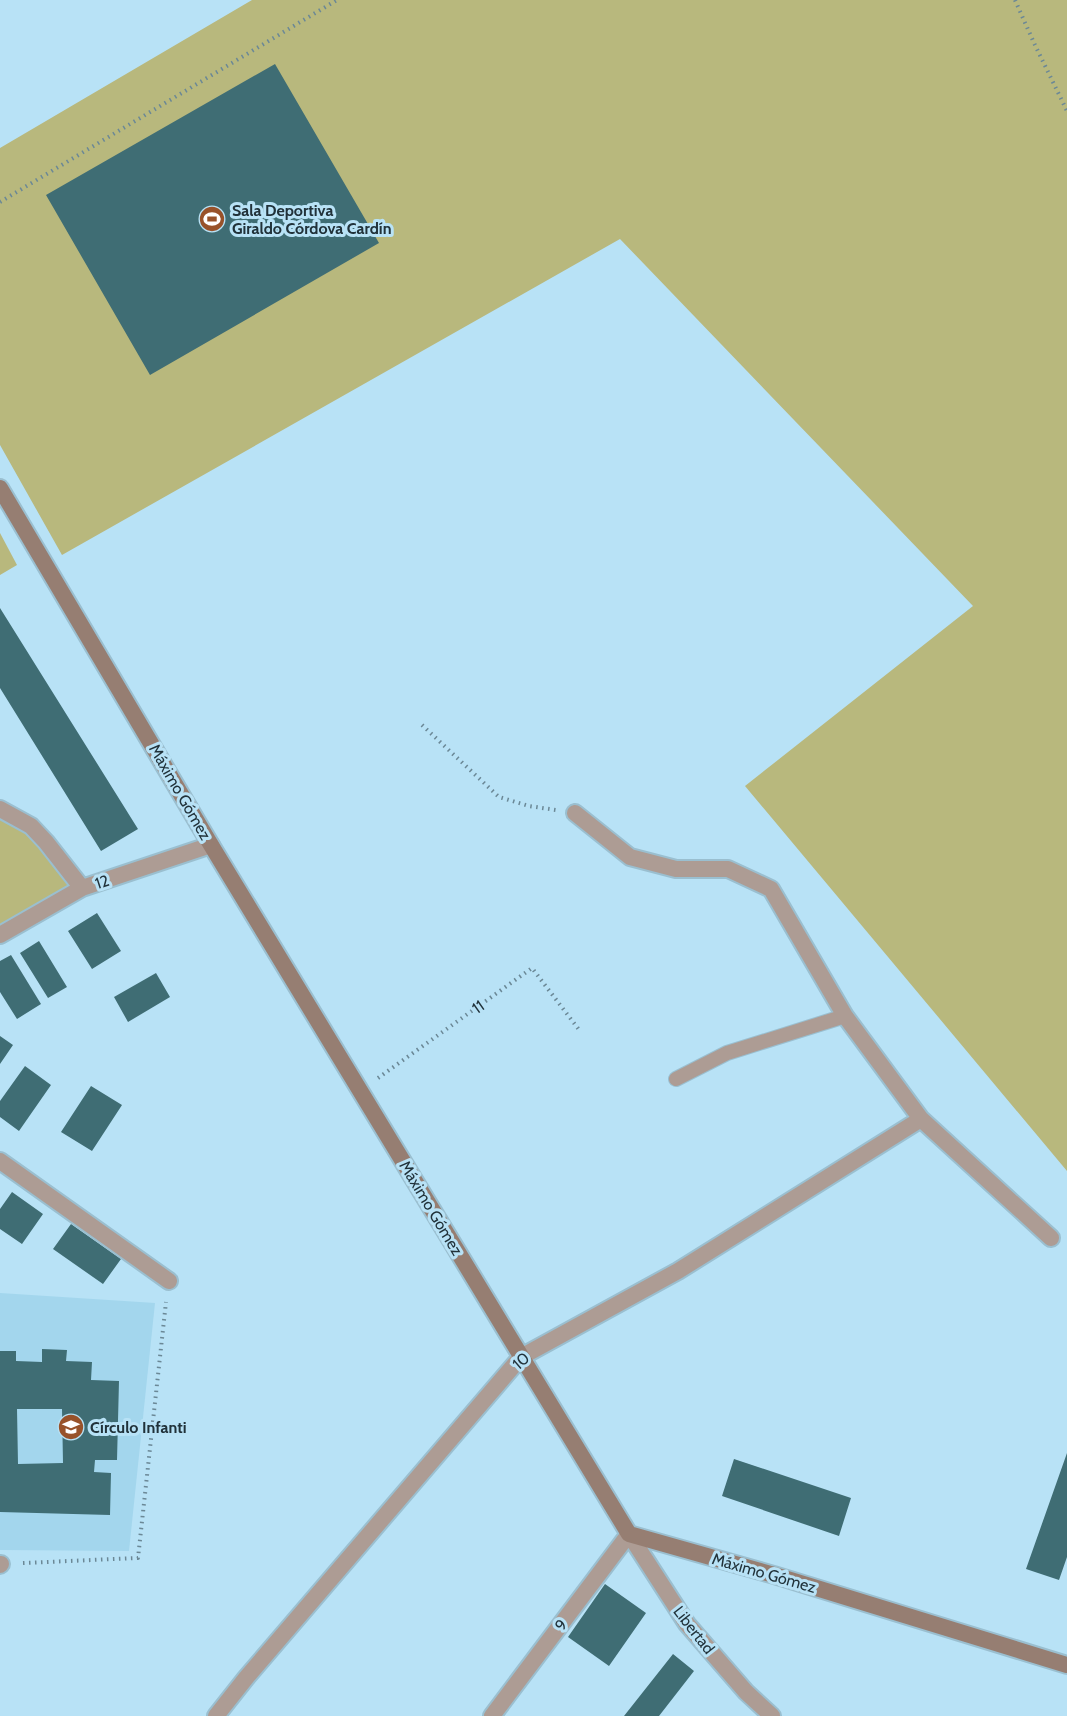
<svg xmlns="http://www.w3.org/2000/svg" width="1067" height="1716" viewBox="0 0 1067 1716" font-family="Cabin,sans-serif">
  <style>
    .built { fill: #a3d6ed }
    .green { fill: #b8b87d }
    .building { fill: #3f6d74; fill-rule: evenodd }
    .lines { fill: none; stroke-linecap: round; stroke-linejoin: round }
    .service-casing { stroke: #9abfd0; stroke-width: 16 }
    .minor-casing { stroke: #9abfd0; stroke-width: 20 }
    .secondary-casing { stroke: #9abfd0; stroke-width: 20 }
    .path { stroke: #6b8896; stroke-width: 4; stroke-dasharray: 1.5 4.5; stroke-linecap: butt }
    .service { stroke: #ad9c94; stroke-width: 14 }
    .minor { stroke: #ad9c94; stroke-width: 16 }
    .secondary { stroke: #967e72; stroke-width: 16 }
    .labels { text-anchor: middle; dominant-baseline: central; stroke-width: 6; stroke-linejoin: round; paint-order: stroke }
    .poi-label { font-size: 16px; font-weight: bold; fill: #21323a; stroke: #b8e2f6; text-anchor: start }
    .street-label { font-size: 16px; fill: #21323a; stroke: #b8e2f6 }
  </style>
  <rect width="100%" height="100%" fill="#b8e2f6"/>
  <path class="built" d="M0 1293 155 1303 129 1551 0 1550Z"/>
  <path class="green" d="M252 0H1067V1171L745 786 973 606 620 239 62 555 0 445V148Z
    M0 533 17 565 0 575Z
    M0 809 31 826 82 888 0 935Z"/>
  <path class="building" d="M275 64 379 243 150 375 46 195Z
    M0 608 138 829 101 851 0 688Z
    M97 913 121 951 92 969 68 931Z
    M39 941 67 987 48 998 20 953Z
    M11 955 41 1004 17 1019 0 992V961Z
    M156 973 170 997 128 1022 114 997Z
    M0 1036 13 1045 0 1064Z
    M25 1066 51 1085 19 1131 0 1117V1101Z
    M91 1086 122 1105 92 1151 61 1132Z
    M12 1192 43 1214 22 1244 0 1229V1209Z
    M71 1224 121 1259 103 1284 53 1249Z
    M42 1349 67 1350 66 1361 92 1362 91 1380 119 1381 117 1460H95L94 1472 111 1473 110 1515 0 1512V1351H16V1361L42 1362ZM17 1409H62L63 1463 18 1464Z
    M1067 1453V1557L1059 1580 1026 1569Z
    M734 1459 851 1498 839 1536 722 1496Z
    M605 1584 646 1613 609 1666 568 1637Z
    M673 1654 694 1671 659 1716H624Z"/>
  <g class="lines">
    <g class="service-casing">
      <path id="service" d="M676 1079 727 1053 845 1016"/>
    </g>
    <g class="minor-casing">
      <path id="minor" d="M0 809 31 826 46 842 82 888
        M575 813 630 857 676 869H728L771 889 845 1016 921 1119 1051 1238
        M0 935 82 888 211 845
        M0 1161 169 1281
        M0 1565 1 1564
        M216 1716 246 1678 521 1357 678 1271 921 1119
        M492 1716 629 1534 687 1624 746 1692 772 1716"/>
    </g>
    <g class="secondary-casing">
      <path id="secondary" d="M0 488 211 845 629 1534 774 1575 1067 1665"/>
    </g>
    <path class="path" d="M1015 0 1034 43 1067 111
      M0 202 337 0
      M422 725 499 797 529 806 556 810
      M378 1078 532 968 580 1031
      M23 1563 138 1558 166 1302"/>
    <use href="#service" class="service"/>
    <use href="#minor" class="minor"/>
    <use href="#secondary" class="secondary"/>
  </g>
  <defs>
    <g id="stadium-disc" transform="scale(1.35)"><circle r="9.5" fill="#98522a" stroke="#b8e2f6"/><path d="M0-5a6.5 5 0 1 0 0 10a6.5 5 0 1 0 0-10ZM-3.5-1.8h7v3.6h-7Z" fill="#fff"/></g>
    <g id="school-disc" transform="scale(1.35)"><circle r="9.5" fill="#98522a" stroke="#b8e2f6"/><path d="M0-5L7-2L0 1L-7-2ZM-4 1L0 2.5L4 1V4Q0 6-4 4Z" fill="#fff"/></g>
  </defs>
  <g fill-rule="evenodd">
    <use href="#stadium-disc" x="212" y="219"/>
    <use href="#school-disc" x="71" y="1427"/>
  </g>
  <g class="labels">
    <g class="poi-label">
      <text x="232" y="210">Sala Deportiva<tspan x="232" dy="18">Giraldo Córdova Cardín</tspan></text>
      <text x="90" y="1427">Círculo Infanti</text>
    </g>
    <g class="street-label">
      <text transform="translate(180 792) rotate(60)">Máximo Gómez</text>
      <text transform="translate(102 882) rotate(-18)">12</text>
      <text transform="translate(478 1007) rotate(-35)">11</text>
      <text transform="translate(431 1208) rotate(59)">Máximo Gómez</text>
      <text transform="translate(521 1361) rotate(-41)">10</text>
      <text transform="translate(764 1573) rotate(16)">Máximo Gómez</text>
      <text transform="translate(561 1625) rotate(-53)">9</text>
      <text transform="translate(694 1630) rotate(52)">Libertad</text>
    </g>
  </g>
</svg>
